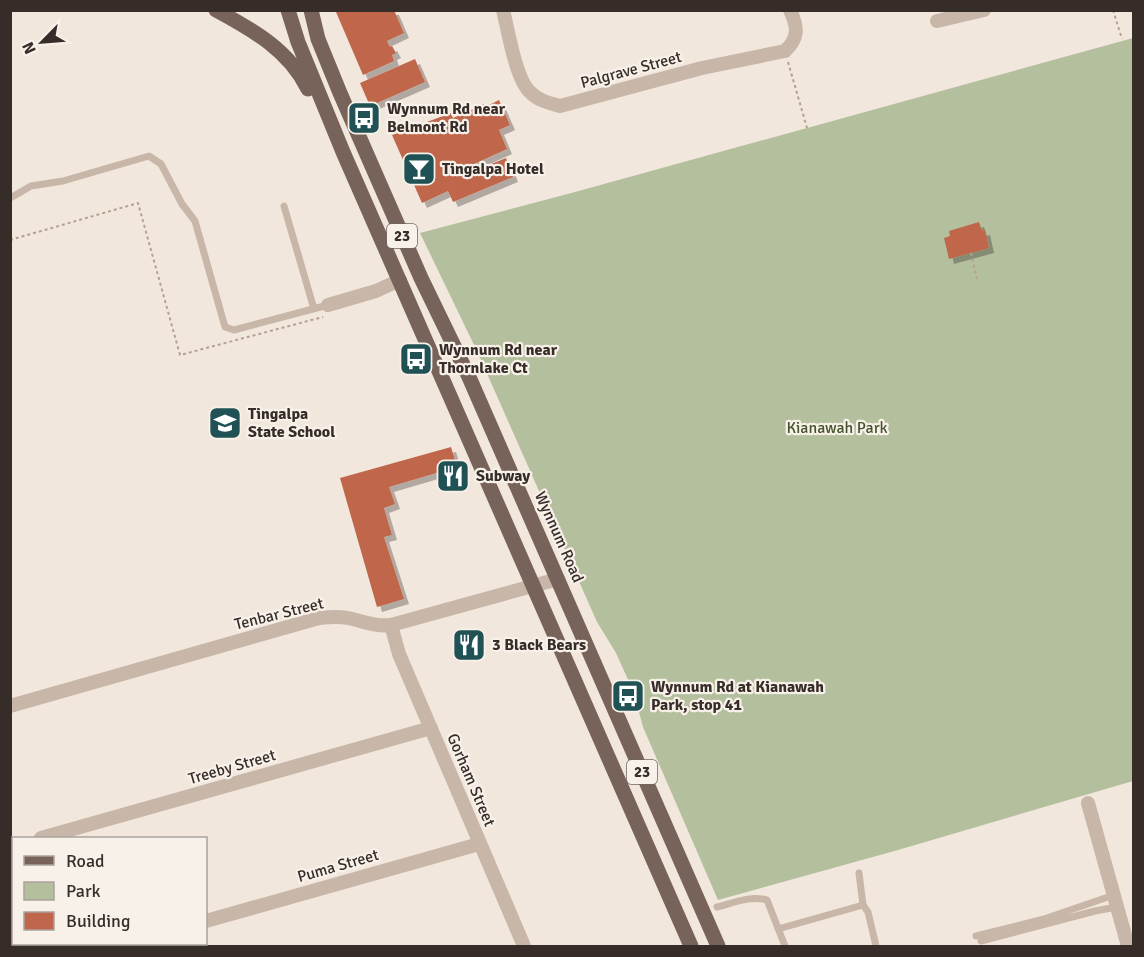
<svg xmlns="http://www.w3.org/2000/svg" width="1144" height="957" viewBox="0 0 1144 957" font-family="Signika,sans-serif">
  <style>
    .green { fill: #b4bf9d }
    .building { fill: #bf664c; filter: url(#shadow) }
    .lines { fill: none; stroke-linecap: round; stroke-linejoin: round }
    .path { stroke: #b4a193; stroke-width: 2; stroke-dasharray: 3 3; stroke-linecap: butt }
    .lane { stroke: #c8b7a9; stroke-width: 7 }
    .street { stroke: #c8b7a9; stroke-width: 14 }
    .primary { stroke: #77635a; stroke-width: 15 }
    .labels { text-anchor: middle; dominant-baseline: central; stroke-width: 4.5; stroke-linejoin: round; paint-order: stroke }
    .shield { fill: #f8f1e9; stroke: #706762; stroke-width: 1.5 }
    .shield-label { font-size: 15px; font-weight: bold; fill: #362c28 }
    .street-label { font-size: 16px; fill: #362c28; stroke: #f8f1e9 }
    .poi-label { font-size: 16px; font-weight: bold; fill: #362c28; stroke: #f8f1e9; text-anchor: start }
    .park-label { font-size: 16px; fill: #46522e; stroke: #f8f1e9 }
  </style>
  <defs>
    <filter id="shadow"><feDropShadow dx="5" dy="5" stdDeviation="0" flood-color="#0004"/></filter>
  </defs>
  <rect width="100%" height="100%" fill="#f1e7dc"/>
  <path class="green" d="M1133 38V781L898 850 718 900 643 727 634 693 616 653 597 622 477 351 420 233 575 192Z"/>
  <path class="building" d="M337 10H394L404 33 387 41 390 47 392 46 396 53 392 55 394 61 363 75 336 12Z
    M415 59 425 82 370 106 360 83Z
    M499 100 510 125 499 130 507 149 472 165 474 171 506 158 513 177 453 202 448 191 422 203 392 135 451 113 453 118 484 104 485 107Z
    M979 222 982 231 985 230 989 248 949 259 944 238 950 236 949 231Z
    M451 447 457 467 389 487 395 504 384 508 392 535 384 537 404 599 377 607 340 478Z"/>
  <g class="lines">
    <path class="path" d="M1113 10 1122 39
      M788 62 807 128
      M10 240 138 203 180 355 323 317
      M971 253 977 279"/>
    <path class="lane" d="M12 197 31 186 63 181 149 156 161 164 182 204 195 221 225 327 234 330 328 305
      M284 206 314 309
      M859 873 863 905
      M717 907C733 903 751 895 767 900L785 946
      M778 929 863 905 868 912 876 946
      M976 936 1044 919 1114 895
      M981 941 1095 911 1117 907"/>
    <path class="street" d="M503 10C508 30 516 80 530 92 539 101 549 103 560 106L702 68 785 51C799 38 798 27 790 10
      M937 21 984 10
      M328 305 376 291 400 280
      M391 625 399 654 524 946
      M10 706 319 618C328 617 338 616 348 618 363 621 375 627 391 625L558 579
      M1088 803 1128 946
      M41 838 431 728
      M10 847 14 846
      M206 921 479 844
      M114 946 125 944"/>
    <path class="primary" d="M216 10C253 30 289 50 308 89
      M288 10 298 42 343 152 691 946
      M311 10 318 39 340 93 421 278 469 377 718 946"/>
  </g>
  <defs>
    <g id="bus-square" transform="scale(1.725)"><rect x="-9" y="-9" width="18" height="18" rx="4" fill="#205255" stroke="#f8f1e9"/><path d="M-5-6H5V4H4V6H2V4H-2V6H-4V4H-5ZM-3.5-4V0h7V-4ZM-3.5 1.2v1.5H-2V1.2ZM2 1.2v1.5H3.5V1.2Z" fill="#fff"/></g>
    <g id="bar-square" transform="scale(1.725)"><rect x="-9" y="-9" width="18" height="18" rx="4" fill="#205255" stroke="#f8f1e9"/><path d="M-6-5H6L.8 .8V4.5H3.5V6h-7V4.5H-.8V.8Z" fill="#fff"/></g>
    <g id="school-square" transform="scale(1.725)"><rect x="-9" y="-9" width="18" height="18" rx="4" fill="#205255" stroke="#f8f1e9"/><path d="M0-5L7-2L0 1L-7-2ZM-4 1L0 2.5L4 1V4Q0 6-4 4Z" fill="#fff"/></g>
    <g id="restaurant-square" transform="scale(1.725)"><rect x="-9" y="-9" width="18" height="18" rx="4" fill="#205255" stroke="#f8f1e9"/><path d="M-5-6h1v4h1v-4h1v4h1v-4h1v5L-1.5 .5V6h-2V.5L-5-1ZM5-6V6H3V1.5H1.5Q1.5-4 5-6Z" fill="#fff"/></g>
  </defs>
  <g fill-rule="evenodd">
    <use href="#bus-square" x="364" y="118"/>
    <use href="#bar-square" x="419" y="169"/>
    <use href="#bus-square" x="416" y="359"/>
    <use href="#school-square" x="225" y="423"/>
    <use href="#restaurant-square" x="453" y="476"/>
    <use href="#restaurant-square" x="469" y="645"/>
    <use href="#bus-square" x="628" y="696"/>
  </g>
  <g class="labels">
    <g class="shield">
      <rect x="387" y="224" width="30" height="24" rx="4.5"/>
      <rect x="627" y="760" width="30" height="24" rx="4.5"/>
    </g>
    <g class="shield-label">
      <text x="402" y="236">23</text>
      <text x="642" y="772">23</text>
    </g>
    <g class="street-label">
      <text transform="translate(631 70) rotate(-15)">Palgrave Street</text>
      <text transform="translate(559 537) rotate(66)">Wynnum Road</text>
      <text transform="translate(279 614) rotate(-14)">Tenbar Street</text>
      <text transform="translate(232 767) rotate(-16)">Treeby Street</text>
      <text transform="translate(471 780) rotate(67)">Gorham Street</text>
      <text transform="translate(338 866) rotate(-16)">Puma Street</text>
    </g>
    <g class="poi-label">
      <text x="387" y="109">Wynnum Rd near<tspan x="387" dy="18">Belmont Rd</tspan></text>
      <text x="442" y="169">Tingalpa Hotel</text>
      <text x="439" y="350">Wynnum Rd near<tspan x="439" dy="18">Thornlake Ct</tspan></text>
      <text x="248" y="414">Tingalpa<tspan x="248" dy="18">State School</tspan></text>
      <text x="476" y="476">Subway</text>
      <text x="492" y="645">3 Black Bears</text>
      <text x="651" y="687">Wynnum Rd at Kianawah<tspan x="651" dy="18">Park, stop 41</tspan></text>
    </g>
    <g class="park-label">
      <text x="837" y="428">Kianawah Park</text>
    </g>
  </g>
  <rect width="1144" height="957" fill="none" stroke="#362c28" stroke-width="24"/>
  <rect x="12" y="837" width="195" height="108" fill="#f8f1e9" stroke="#aaa29c" stroke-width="1.5"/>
  <rect x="24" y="856" width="30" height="9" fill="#77635a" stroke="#aaa29c" stroke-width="1.5"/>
  <text x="66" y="867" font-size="18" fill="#362c28">Road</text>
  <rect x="24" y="882" width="30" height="18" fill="#b4bf9d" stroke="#aaa29c" stroke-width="1.5"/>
  <text x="66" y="897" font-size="18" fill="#362c28">Park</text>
  <rect x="24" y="912" width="30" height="18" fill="#bf664c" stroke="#aaa29c" stroke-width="1.5"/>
  <text x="66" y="927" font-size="18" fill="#362c28">Building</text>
  <g transform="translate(42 42) rotate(245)" stroke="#f8f1e9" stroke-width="4.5" paint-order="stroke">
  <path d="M0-4.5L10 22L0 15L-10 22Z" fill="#362c28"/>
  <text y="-9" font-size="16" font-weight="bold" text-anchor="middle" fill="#362c28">N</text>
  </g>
</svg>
